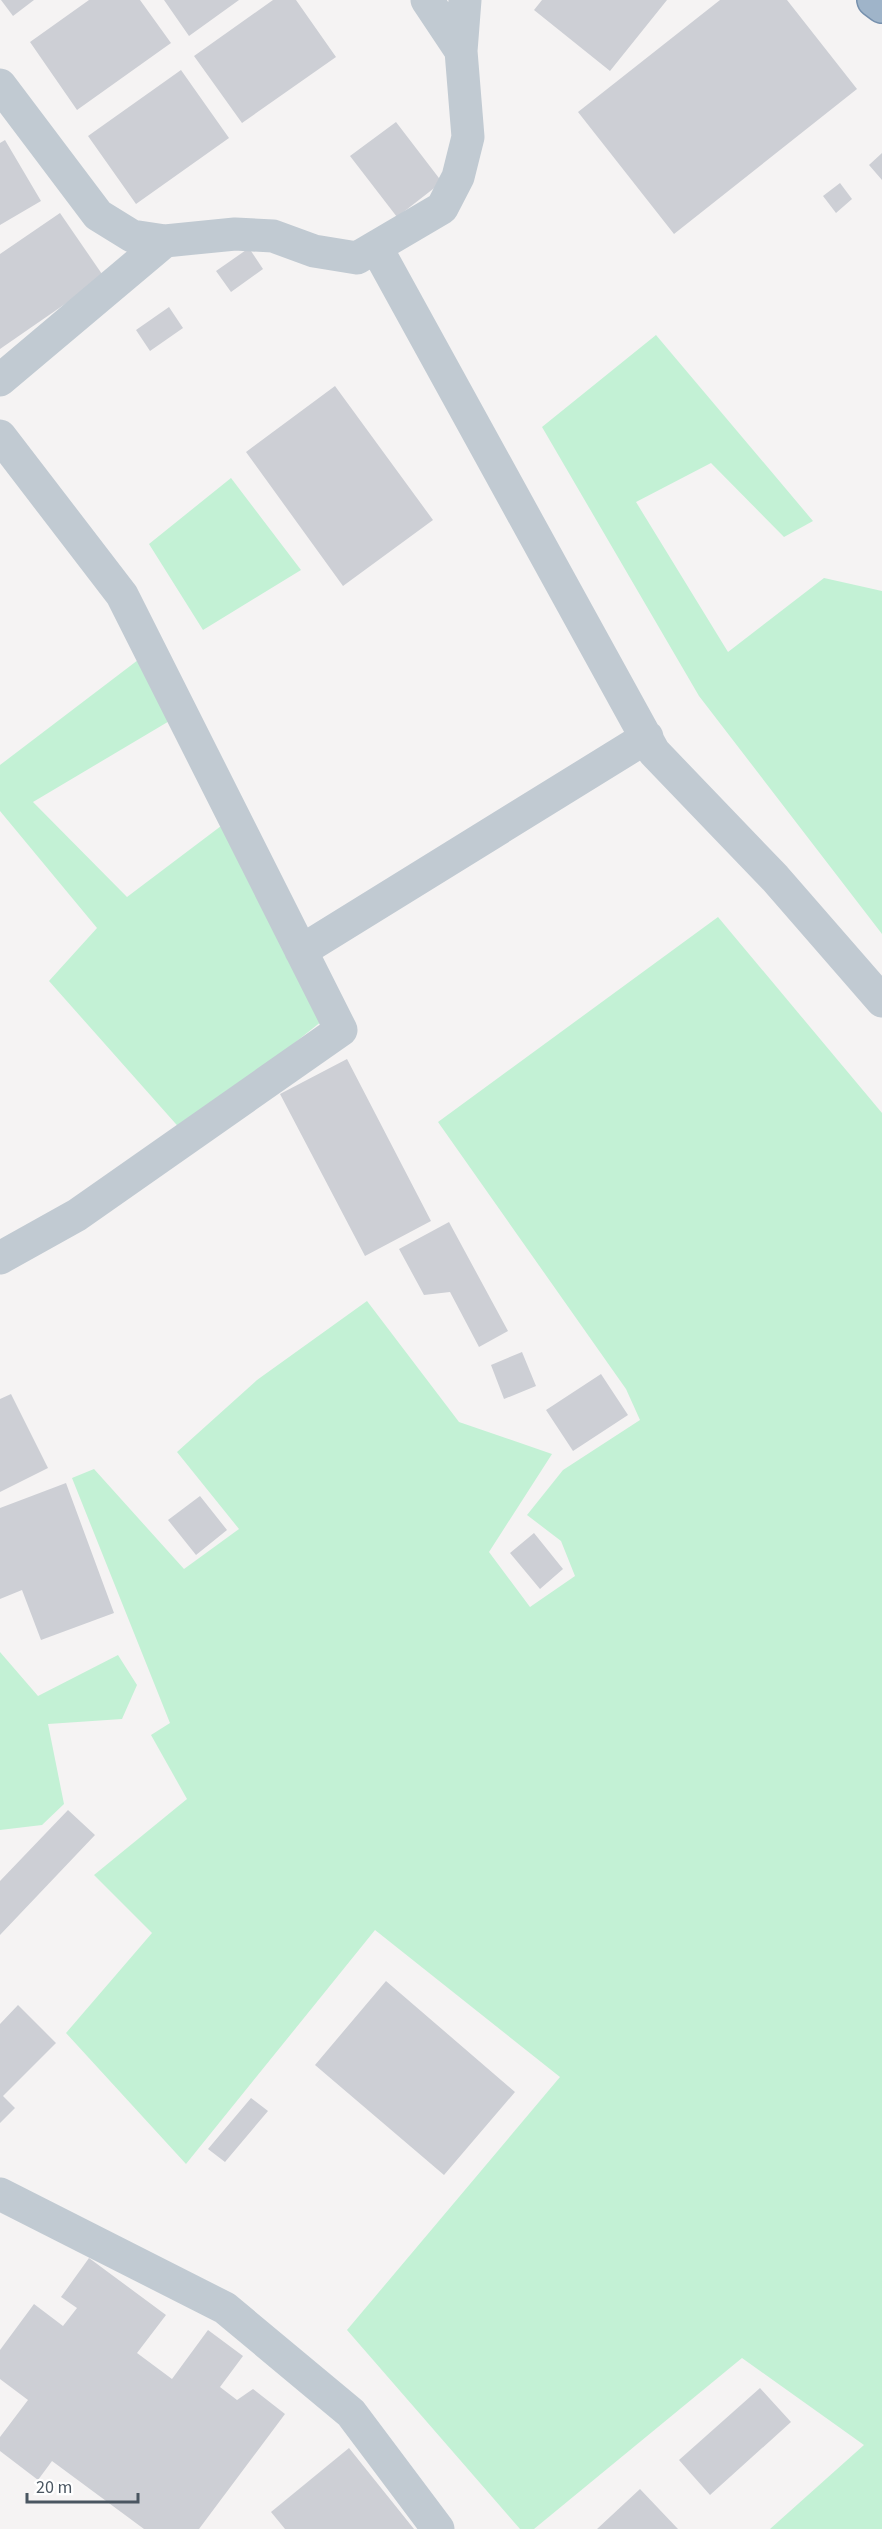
<svg xmlns="http://www.w3.org/2000/svg" width="882" height="2529" viewBox="0 0 882 2529" font-family="'Source Sans 3',sans-serif">
  <style>
    .green { fill: #c3f1d5 }
    .building { fill: #cdcfd5 }
    .lines { fill: none; stroke-linecap: round; stroke-linejoin: round }
    .trunk-casing { stroke: #7690ad; stroke-width: 36 }
    .minor { stroke: #c1cad2; stroke-width: 33 }
    .trunk { stroke: #9fb4c9; stroke-width: 33 }
  </style>
  <rect width="100%" height="100%" fill="#f5f3f3"/>
  <path class="green" d="M656 335 813 521 784 537 711 463 636 502 728 652 824 578 882 591V934L699 696 542 427Z
    M231 478 301 570 203 630 149 544Z
    M138 660 171 720 33 802 127 897 225 823 322 1021 183 1132 49 981 97 928 0 811V765Z
    M718 917 882 1113V2529H770L864 2445 742 2358 534 2529H520L347 2330 560 2077 375 1930 186 2164 66 2033 152 1933 94 1875 187 1799 151 1735 170 1723 72 1478 94 1469 184 1569 239 1529 177 1452 257 1380 367 1301 459 1422 552 1454 489 1552 530 1607 575 1576 561 1541 527 1515 563 1470 640 1420 626 1389 438 1122Z
    M0 1652 38 1696 118 1655 137 1685 122 1719 48 1724 64 1804 42 1825 0 1830Z"/>
  <path class="building" d="M1 0H34L13 16Z
    M89 0H140L171 43 77 110 30 42Z
    M164 0H239L189 36Z
    M273 0H296L336 57 242 123 194 56Z
    M542 0H667L610 71 534 10Z
    M720 0H787L857 89 674 234 578 112Z
    M181 70 229 138 136 204 88 136Z
    M396 122 442 182 397 217 350 156Z
    M5 140 41 201 0 225V143Z
    M882 153V180L869 165Z
    M840 183 852 199 836 213 823 196Z
    M60 213 104 277 0 349V254Z
    M249 248 263 269 231 292 216 271Z
    M169 307 183 328 150 351 136 330Z
    M335 386 433 520 343 586 246 452Z
    M347 1059 431 1221 365 1256 280 1094Z
    M449 1222 508 1331 479 1347 450 1292 424 1295 399 1249Z
    M522 1352 536 1386 504 1399 491 1365Z
    M601 1374 628 1415 573 1451 546 1410Z
    M11 1394 48 1468 0 1492V1399Z
    M66 1483 114 1613 41 1640 22 1590 0 1599V1508Z
    M200 1496 227 1530 196 1555 168 1520Z
    M534 1533 563 1569 540 1589 510 1553Z
    M68 1810 95 1835 0 1935V1881Z
    M386 1981 515 2092 444 2175 315 2065Z
    M18 2005 56 2043 3 2096 15 2108 0 2123V2024Z
    M251 2098 268 2111 225 2162 208 2149Z
    M89 2258 166 2315 137 2353 172 2379 208 2330 243 2356 220 2387 237 2400 253 2389 285 2414 199 2529H144L52 2461 38 2480 0 2451V2437L28 2400 0 2379V2350L34 2304 63 2326 77 2308 61 2297Z
    M760 2388 791 2422 710 2495 679 2460Z
    M349 2448 414 2529H285L271 2512Z
    M640 2489 678 2529H597Z"/>
  <g class="lines">
    <g class="trunk-casing">
      <path id="trunk" d="M874 0 882 6"/>
    </g>
    <path class="minor" d="M427 0 461 51
      M0 85 98 215 132 236 165 241 235 234 273 236 314 251 357 258 442 208 458 177 468 137 461 51 465 0
      M376 247 654 752 775 878 882 1001
      M0 380 165 241
      M0 436 122 595 341 1030 77 1215 0 1258
      M301 951 647 737
      M0 2194 225 2308 351 2413 438 2529"/>
    <use href="#trunk" class="trunk"/>
  </g>
  <path d="M27 2493v9h111v-9" fill="none" stroke="#4a5661" stroke-width="3"/>
  <text x="36" y="2493" font-size="18" fill="#4a5661" stroke="#ffffff" stroke-width="4.5" paint-order="stroke">20 m</text>
</svg>
